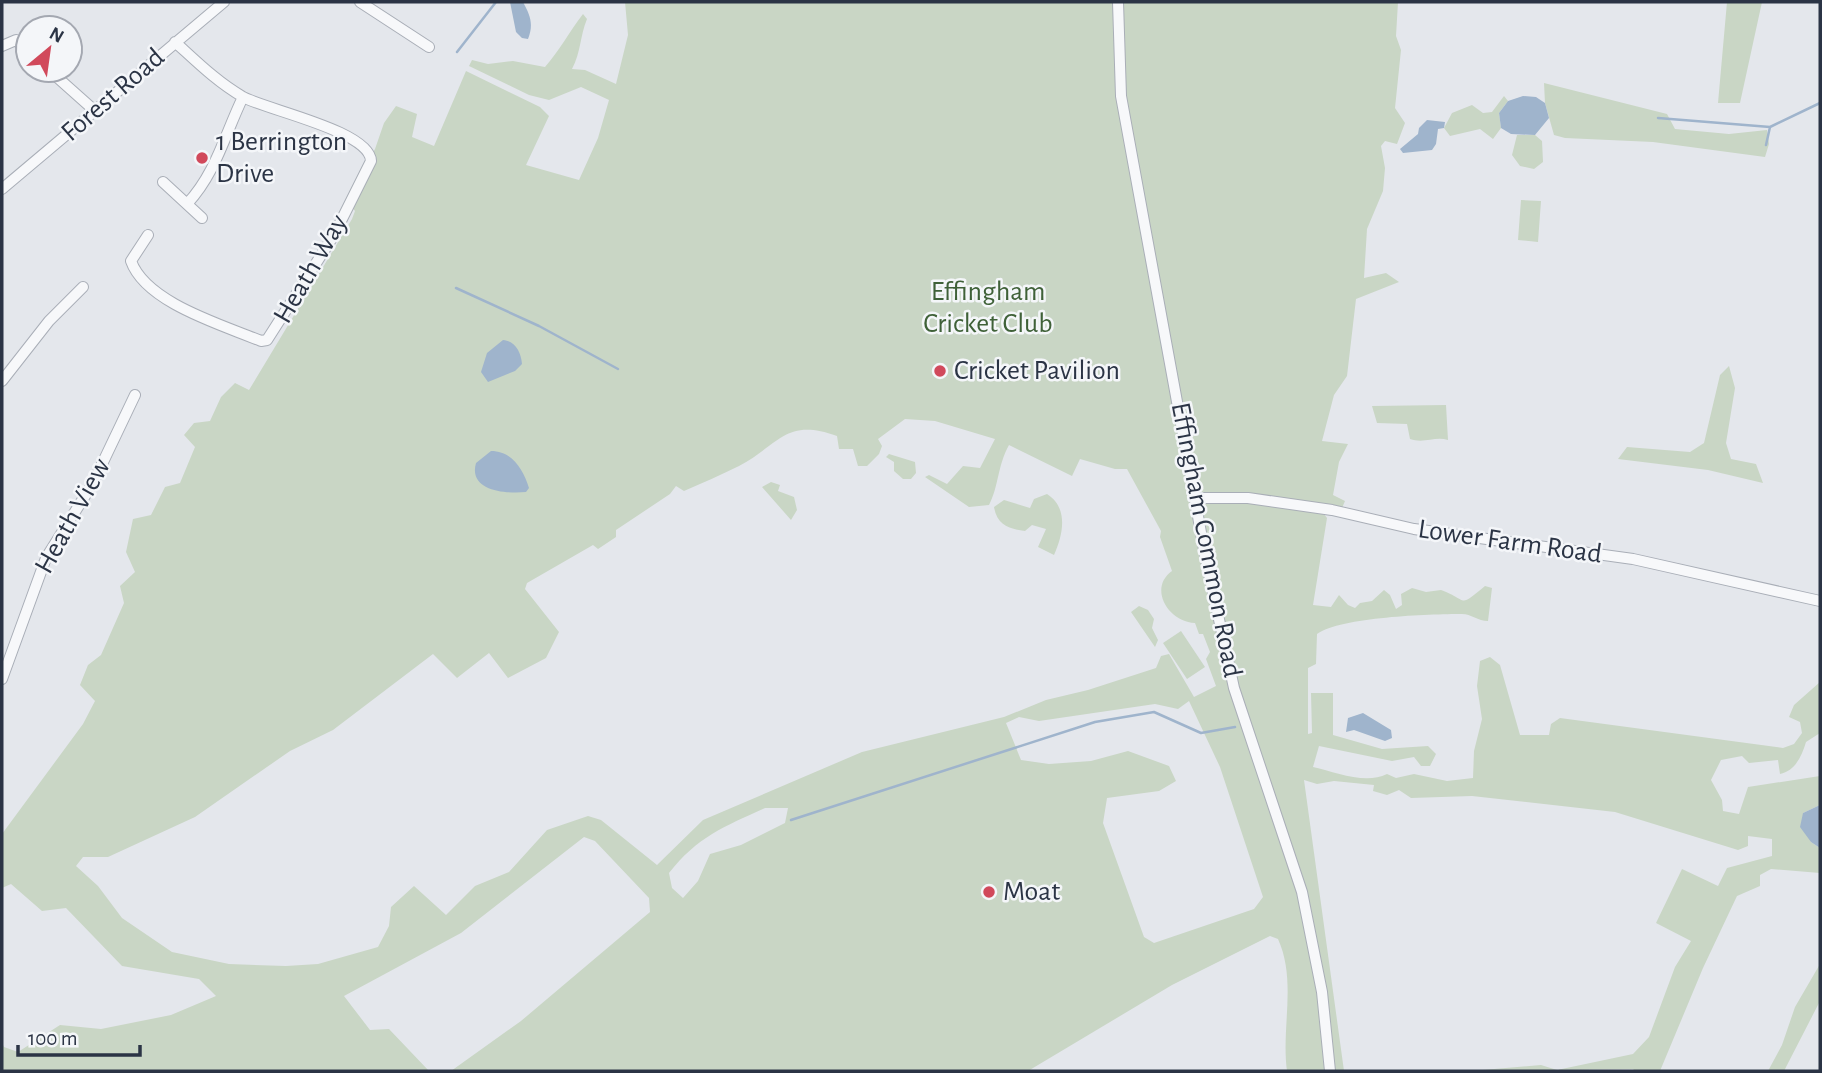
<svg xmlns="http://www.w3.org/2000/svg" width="1822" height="1073" viewBox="0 0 1822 1073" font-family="'Alegreya Sans',sans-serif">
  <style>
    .green { fill: #c9d6c5; fill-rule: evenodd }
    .water { fill: #9fb4cc }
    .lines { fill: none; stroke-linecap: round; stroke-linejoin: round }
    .stream { stroke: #9fb4cc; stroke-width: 2.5 }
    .minor-casing { stroke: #a9aeb7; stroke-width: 12 }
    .minor { stroke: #f7f8fa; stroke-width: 10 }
    .poi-dot { fill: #d1495b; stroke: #f4f6f9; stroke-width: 2.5 }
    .labels { text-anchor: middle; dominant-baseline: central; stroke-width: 5; stroke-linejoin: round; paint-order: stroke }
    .street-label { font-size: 28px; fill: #2b3445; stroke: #f4f6f9 }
    .poi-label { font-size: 28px; fill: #2b3445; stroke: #f4f6f9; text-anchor: start }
    .park-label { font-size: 28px; fill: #3f6138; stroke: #f4f6f9 }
  </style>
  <rect width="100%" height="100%" fill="#e4e7ec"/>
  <path class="green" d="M625 2H1398L1396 36 1401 50 1395 108 1405 123 1397 144 1385 141 1381 146 1385 168 1383 191 1367 229 1364 278 1386 273 1399 282 1356 299 1347 376 1334 395 1322 441 1348 444 1339 462 1333 495 1345 501 1342 508 1324 514 1327 518 1313 605 1331 607 1339 595 1348 605 1355 608 1360 603 1372 601 1384 590 1390 595 1396 609 1402 605 1401 594 1412 588 1426 592 1441 590C1469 600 1457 609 1485 586L1492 588 1488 621C1478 621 1471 614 1462 614 1429 614 1341 617 1317 634L1316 664 1308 668V734L1312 733 1311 693H1333V735L1382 749 1428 746 1436 754 1430 766H1421L1414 757 1392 761 1319 746 1313 767C1336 772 1365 785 1387 774L1396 778 1414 774 1447 781 1473 778 1474 751 1482 719 1477 686 1480 661 1490 657 1500 665 1520 735H1549L1551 724 1560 718 1783 748 1794 744 1802 733 1800 722 1789 717 1794 705 1820 682V733L1806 742C1802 756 1795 771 1780 774L1778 760 1749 763 1742 756 1721 760 1711 780 1722 800 1723 811 1739 814 1748 787 1820 776V805L1803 813 1811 842 1820 848V873L1771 869 1760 875V886L1737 896 1703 968 1660 1071H1635L1633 1069 1471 1071 1541 1065 1557 1070 1633 1054 1649 1037 1675 967 1691 941 1656 923 1682 869 1718 886 1727 868 1772 856V839L1748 836V846L1738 850 1615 812 1472 796 1411 798 1399 790 1387 795 1373 791 1374 785 1334 781 1317 784 1304 780 1344 1071H1287C1281 1027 1297 981 1278 939L1270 936 1172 985 1028 1071H451L521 1021 650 912 649 898 595 841 584 837 461 933 344 996 370 1030 389 1029 429 1071H2V1043L4 1047 18 1052 60 1025 101 1029 171 1015 216 996 199 979 122 966 66 908 42 911 11 884 2 888V834L83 724 95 701 80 685 88 665 101 655 124 603 120 586 135 572 126 552 133 519 151 515 165 487 180 483 195 447 184 435 194 423 210 421 221 397 235 383 249 390 352 219 355 211 346 200 375 149 384 123 396 106 417 114 412 137 434 146 466 71 540 107 549 116 526 165 579 180 598 138 609 100 581 87 549 100 529 95 469 66 472 60 488 64 513 61 545 67C560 50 569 32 583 14L587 19C580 36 581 52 572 69L585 70 616 84 628 35ZM905 419 935 421 995 439 980 468 963 466 947 484 929 475 925 477 969 507 989 505C999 486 997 467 1009 445L1072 476 1080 459 1115 469H1127L1161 531 1160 537 1172 571C1148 588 1168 622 1195 623L1199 634H1203L1210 652 1206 659 1216 686 1194 697 1169 654 1161 656 1156 668 1088 690 1046 700 1004 717 862 752 703 820 657 865 601 820 588 816 547 830 509 872 475 886 446 915 414 886 391 907 389 926 378 947 318 964 286 966 229 964 172 952 122 918 98 886 76 866 83 857H108L195 817 290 751 333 730 433 654 457 678 489 653 508 678 546 658 559 632 525 589 527 583 593 545 598 549 616 537V530L670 494 676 486 684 491C702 483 721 475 739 466 779 445 785 417 837 436L839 449H853L858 466H867L879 454 882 446 878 439ZM1189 701 1220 767 1263 897 1254 909 1154 943 1144 937 1103 823 1107 798 1159 791 1176 781 1169 766 1128 751 1091 761 1049 764 1021 760 1006 723 1019 717 1039 721 1155 704 1178 709ZM765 808H788L785 823 741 845 710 854 698 881 683 898 672 888 669 873C697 837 725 826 765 808Z
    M1727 2H1762L1740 103H1718Z
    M1544 83 1667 114 1675 129 1729 134 1767 130 1769 144 1765 157 1653 142 1565 138 1554 135 1545 103Z
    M1504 96 1508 101 1499 113 1501 128 1493 139 1480 129 1450 136 1444 128 1452 113 1472 105 1483 113 1492 112Z
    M1517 135H1535L1542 141 1543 162 1534 169 1520 166 1512 155Z
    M1521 200 1541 201 1538 242 1518 240Z
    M1729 366 1735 388 1726 443 1731 459 1756 464 1763 483 1708 470 1618 459 1627 447 1690 452 1704 443 1720 375Z
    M1446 405 1448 440C1435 436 1424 444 1410 439L1407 424 1377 423 1372 406Z
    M889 454 915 462 916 473 911 479H903L894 471V462L886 457Z
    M771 482 780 485 778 491 794 497 797 510 791 520 762 487Z
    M1047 494C1069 508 1063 535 1054 555L1038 547 1046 529 1032 525 1025 531C1009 529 997 525 994 507L1004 500 1030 508 1034 499Z
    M1139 606 1148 610 1154 619 1152 628 1158 640 1155 647 1131 612Z
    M1181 631 1205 667 1187 679 1163 643Z
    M1820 964V1001L1784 1071H1768L1782 1045 1795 1007Z"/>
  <path class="water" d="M510 2H523C530 15 534 24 528 39L522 38 516 32Z
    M1523 96 1536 97 1545 103 1549 118 1535 135 1511 134 1501 128 1499 113 1508 101Z
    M1427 120 1445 122 1444 128 1438 129 1436 144 1432 150 1403 153 1400 149 1418 134 1419 128Z
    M503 340C515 341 521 352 522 364L515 371 488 382 481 372 487 353Z
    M491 451C512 451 523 469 529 488L526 492C506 494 468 491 476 463Z
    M1363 713 1391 730 1392 738 1385 741 1354 730 1346 732 1348 718Z
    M1820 805V848L1811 842 1800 827 1803 813Z"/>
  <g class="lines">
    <path class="stream" d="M457 52 496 2
      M1658 118 1770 127
      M1766 145 1770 127 1820 103
      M456 288 539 326 618 369
      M791 820 1095 722 1154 712 1201 733 1235 727"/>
    <g class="minor-casing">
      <path id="minor" d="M360 2 429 47
        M1118 2 1121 96 1206 560 1234 688 1302 892 1322 992 1330 1071
        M2 46 16 40 28 51
        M49 70 95 111
        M163 182 202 218
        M2 189 224 2
        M187 204C216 173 225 134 243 97
        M148 235 131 261C146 303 223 325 261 341L267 340 334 235 371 161C370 131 267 110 243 97 217 82 196 61 175 42
        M2 381 49 321 83 287
        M1197 498H1248L1332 510 1414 529 1633 559 1820 601
        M2 679 46 558 93 483 135 395"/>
    </g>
    <use href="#minor" class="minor"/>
  </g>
  <g class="poi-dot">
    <circle cx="202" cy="158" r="7"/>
    <circle cx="940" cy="371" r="7"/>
    <circle cx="989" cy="892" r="7"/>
  </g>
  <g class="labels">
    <g class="street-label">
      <text transform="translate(113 95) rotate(-41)">Forest Road</text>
      <text transform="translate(311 269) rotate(-60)">Heath Way</text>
      <text transform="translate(73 516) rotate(-61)">Heath View</text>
      <text transform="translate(1206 540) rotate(79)">Effingham Common Road</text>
      <text transform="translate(1510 542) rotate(8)">Lower Farm Road</text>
    </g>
    <g class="poi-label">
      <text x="216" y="142">1 Berrington<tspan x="216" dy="32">Drive</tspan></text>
      <text x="954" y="371">Cricket Pavilion</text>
      <text x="1003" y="892">Moat</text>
    </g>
    <g class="park-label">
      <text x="988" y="292">Effingham<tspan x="988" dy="32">Cricket Club</tspan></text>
    </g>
  </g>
  <rect width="1822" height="1073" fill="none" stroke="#2b3445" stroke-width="7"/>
  <g transform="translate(49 49) rotate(29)"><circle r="33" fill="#f4f6f9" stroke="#a4a8b1" stroke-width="2"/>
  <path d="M0-5L12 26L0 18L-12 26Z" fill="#d1495b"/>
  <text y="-10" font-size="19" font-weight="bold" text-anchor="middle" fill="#2b3445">N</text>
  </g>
  <path d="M18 1045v10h122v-10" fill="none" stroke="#2b3445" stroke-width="3.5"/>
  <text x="28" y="1045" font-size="21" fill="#2b3445" stroke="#f4f6f9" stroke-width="5" paint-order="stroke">100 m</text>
</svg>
